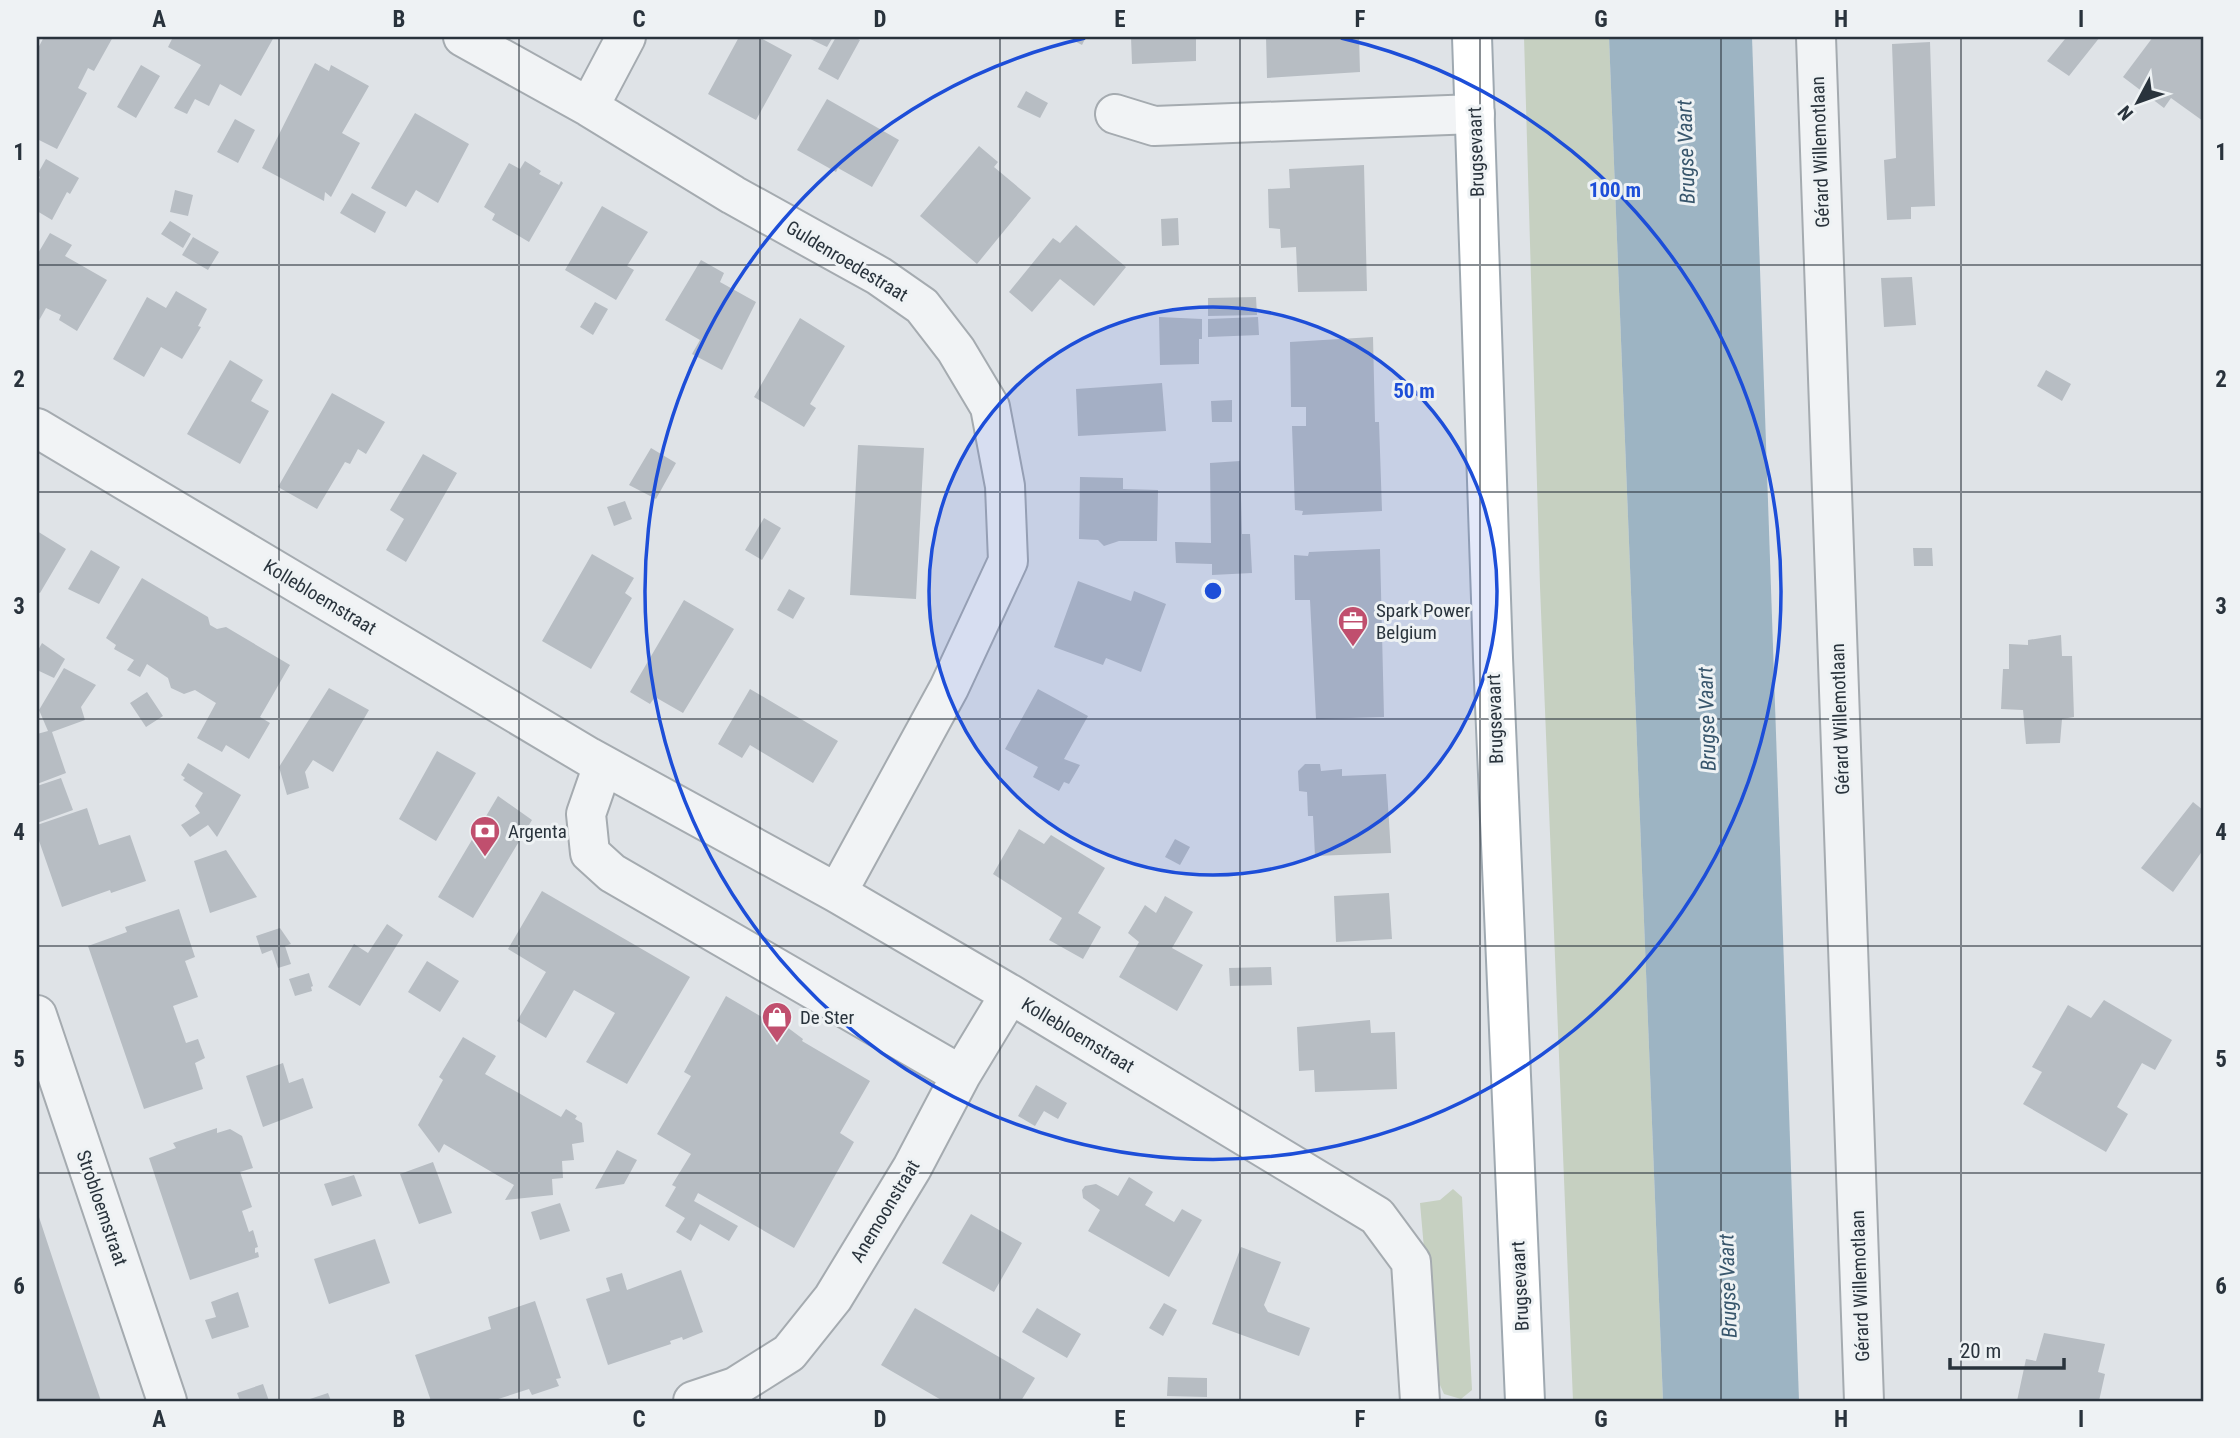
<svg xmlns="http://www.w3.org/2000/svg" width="2240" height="1438" viewBox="0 0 2240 1438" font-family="'Roboto Condensed',sans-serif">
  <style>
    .green { fill: #c6d0c1 }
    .water { fill: #9db4c3 }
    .building { fill: #b7bdc3 }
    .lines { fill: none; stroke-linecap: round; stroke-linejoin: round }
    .minor-casing { stroke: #a5abb0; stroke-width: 42 }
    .major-casing { stroke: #9fa9b1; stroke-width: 42 }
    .minor { stroke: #f1f3f5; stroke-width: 38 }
    .major { stroke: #fff; stroke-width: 38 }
    .grid { fill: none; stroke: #29333c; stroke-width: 2; stroke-opacity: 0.55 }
    .ring { fill: none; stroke: #1d4ed8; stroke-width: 3.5 }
    .labels { text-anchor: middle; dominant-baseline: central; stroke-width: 6; stroke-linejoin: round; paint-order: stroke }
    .street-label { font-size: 19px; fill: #29333c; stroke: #eef2f4 }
    .poi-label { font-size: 19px; fill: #29333c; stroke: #eef2f4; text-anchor: start }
    .water-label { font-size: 21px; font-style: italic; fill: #38566c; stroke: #eef2f4 }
    .centre { fill: #1d4ed8; stroke: #eef2f4; stroke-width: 3.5 }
    .ring-label { font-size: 21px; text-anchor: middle; font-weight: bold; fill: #1d4ed8; stroke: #eef2f4; stroke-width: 6; stroke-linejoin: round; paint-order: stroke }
    .neatline { fill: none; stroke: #29333c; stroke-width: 2.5 }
    .grid-label { font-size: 23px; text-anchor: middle; font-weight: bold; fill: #29333c }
  </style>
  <rect width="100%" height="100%" fill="#dfe3e7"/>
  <path class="green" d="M1524 37H1609L1663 1401H1573L1540 587Z
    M1453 1189 1462 1197 1472 1390 1461 1399 1444 1394 1435 1374 1420 1203 1440 1200Z"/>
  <path class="water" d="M1609 37H1752L1799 1401H1663Z"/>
  <path class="building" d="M44 37H113L94 71 88 68 78 88 87 93 57 149 37 139V50Z
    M173 37H274L241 96 220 84 209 106 195 99 187 114 174 108 201 65 168 47Z
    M739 37H759L792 55 756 120 708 94Z
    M806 37H833L827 47Z
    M836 37H854L860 40 838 80 818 69Z
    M1067 37H1086L1082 45Z
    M1131 37H1196V61L1132 64Z
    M1266 37H1359L1360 72 1267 78Z
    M2062 37H2100L2069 76 2047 61 2065 39Z
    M2153 37H2203V121L2171 98 2164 108 2123 77Z
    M1930 42 1935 206 1911 207V219L1887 220 1884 160 1896 158 1892 44Z
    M315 63 329 71 331 65 369 86 342 133 360 143 331 197 325 192 324 201 262 168Z
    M141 65 160 76 136 118 117 107Z
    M1026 91 1048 103 1040 118 1017 107Z
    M827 99 899 140 872 187 838 168 836 172 797 150Z
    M415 113 469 144 438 203 416 190 406 207 371 188Z
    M235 119 255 130 238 163 217 152Z
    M979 146 998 162 994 167 1031 198 977 264 920 216Z
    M46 159 79 178 70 194 67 192 52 220 37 211V183L40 177 37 175Z
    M525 161 541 171 539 174 559 185 561 181 563 183 529 242 492 220 495 214 484 207 509 163 520 169Z
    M1364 165 1367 291 1298 292 1296 247 1281 248 1280 229 1269 228 1268 189 1290 188 1289 169Z
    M175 190 193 195 188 216 170 212Z
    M352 193 386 212 375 233 340 213Z
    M602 206 648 232 627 266 634 270 616 300 565 270Z
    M1178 218 1179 245 1162 246 1161 219Z
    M170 221 191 234 183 248 161 234Z
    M1076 225 1126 267 1094 306 1060 279 1032 312 1009 292 1053 238 1060 243Z
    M50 233 72 245 65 256 107 280 77 331 59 320 61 315 46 308 37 324V255Z
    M193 237 219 252 208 270 182 255Z
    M701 260 724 273 720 282 756 302 722 370 692 354 700 340 665 320Z
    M1912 277 1916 325 1884 327 1881 278Z
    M176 291 207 309 198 326 201 327 182 359 161 347 144 377 113 359 147 297 166 308Z
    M1256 297 1257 315 1208 316V298Z
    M595 302 608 309 593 335 580 327Z
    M1159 317 1202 319V339H1199V364L1160 365Z
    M1258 317 1259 335 1208 337V319Z
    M800 318 845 346 810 404 816 408 804 427 754 397Z
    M1373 337 1375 422H1379L1382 511 1302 515 1303 511 1295 510 1292 426H1306V407H1291L1290 342Z
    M230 360 263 380 251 401 269 411 240 464 187 434Z
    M2046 370 2071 384 2062 401 2037 386Z
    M1162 383 1166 431 1078 436 1076 389Z
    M332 393 385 422 366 454 358 449 350 464 345 462 317 509 278 487Z
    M1232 400V422H1212L1211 401Z
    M858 445 924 448 916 599 850 595Z
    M651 448 676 463 656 499 629 485Z
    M423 454 457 473 406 562 386 550 404 519 390 510Z
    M1240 461 1242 534H1250L1252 573 1212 575V564L1176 563 1175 542 1211 543 1210 463Z
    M1080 477 1123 478V489L1158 490 1157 541H1119L1104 546 1098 540 1079 539Z
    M625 501 632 519 614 526 607 507Z
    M764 518 781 528 762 560 745 550Z
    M37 531 66 549 40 593 37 592Z
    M1913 548H1932L1933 566H1914Z
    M1380 549 1384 717 1316 719 1310 600H1295L1294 555 1308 556 1309 552Z
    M91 550 120 567 99 604 68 589Z
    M592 554 634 578 625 593 632 598 591 669 542 641Z
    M142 578 208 617 210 625 217 629 226 627 290 665 260 717 270 723 249 759 226 745 222 752 197 738 216 703 195 690 184 694 171 688 168 678 147 664 140 677 127 670 134 660 114 649 116 645 106 638Z
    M1078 581 1131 601 1134 591 1166 604 1141 672 1106 658 1103 665 1054 647Z
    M789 589 805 598 793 619 777 610Z
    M684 600 734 629 683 713 655 697 650 704 630 692Z
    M2061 635 2062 656H2072L2074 717 2062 719 2060 743 2026 744 2023 710 2001 709 2003 669H2009V644L2028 645V640Z
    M42 643 65 659 54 678 37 670V652Z
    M64 668 96 685 81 707 85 720 52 732 66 773 37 784V734L48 731 39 710Z
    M329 688 369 710 333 772 313 760 305 772 309 788 287 795 279 767Z
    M750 689 838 741 813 783 750 745 742 758 718 744Z
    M1038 689 1088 716 1064 759 1080 765 1069 784 1064 782 1059 791 1033 777 1038 767 1005 749Z
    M147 692 163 716 146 727 130 703Z
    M437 751 476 773 436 841 399 819Z
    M188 763 241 795 217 837 208 825 190 837 181 825 200 813 195 806 203 793 183 780 185 778 181 775Z
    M1305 764H1320L1321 771 1342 769V776L1386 774 1391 853 1315 856 1313 816H1308L1307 792 1299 791 1298 771Z
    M61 778 73 810 37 823V786Z
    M498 796 532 820 473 918 438 897Z
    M2193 802 2203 810V850L2173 892 2141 868Z
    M87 808 99 845 130 835 146 881 111 893 110 890 62 907 37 835V825Z
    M1019 829 1044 844 1051 835 1105 868 1078 913 1101 927 1083 959 1049 940 1062 918 993 874Z
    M1175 839 1190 847 1180 865 1165 857Z
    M226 850 257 897 210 913 194 861Z
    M542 891 690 977 627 1084 586 1062 615 1013 574 990 546 1038 517 1021 546 972 508 949Z
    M1389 893 1392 939 1336 942 1334 896Z
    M1165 896 1193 912 1172 948 1203 965 1177 1011 1119 977 1139 942 1128 933 1145 905 1156 913Z
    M179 909 195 957 185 961 198 997 173 1006 186 1043 198 1039 205 1058 195 1063 203 1089 144 1109 88 946 127 932 125 927Z
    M387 924 403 935 360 1006 328 987 354 944 368 953Z
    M280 928 291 944 285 946 291 964 278 968 272 950 262 954 256 936Z
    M427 961 459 981 440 1012 408 992Z
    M1271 967 1272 985 1230 986 1229 968Z
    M309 973 313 986 311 987 312 991 295 996 289 979Z
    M726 996 767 1020 787 1027 803 1039 802 1041 870 1081 840 1133 854 1142 794 1248 698 1193 694 1201 738 1226 729 1241 700 1224 691 1241 676 1232 685 1218 665 1206 676 1187 672 1185 691 1154 657 1134 691 1076 684 1072Z
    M2104 1000 2172 1040 2155 1070 2142 1063 2117 1107 2128 1114 2106 1152 2023 1104 2042 1072 2032 1067 2068 1005 2091 1018Z
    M1370 1020 1371 1033 1395 1032 1397 1089 1315 1092 1314 1070 1299 1071 1297 1027Z
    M463 1037 496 1056 485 1074 561 1117 566 1109 577 1116 575 1119 582 1123 584 1142 572 1144 574 1160 562 1161 563 1178 552 1179 553 1195 505 1200 514 1185 444 1144 439 1153 418 1125 443 1080 439 1077Z
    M283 1063 289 1083 303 1078 313 1108 263 1127 246 1076Z
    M1036 1085 1067 1103 1058 1119 1044 1111 1035 1126 1018 1116Z
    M217 1128V1133L230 1129 242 1136 253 1168 240 1172 252 1207 242 1211 249 1232 253 1230 258 1247 255 1248V1253L258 1252 259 1257 190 1280 149 1158 176 1148 173 1143Z
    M617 1150 637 1160 624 1184 595 1189Z
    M433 1162 452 1213 419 1224 400 1174Z
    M354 1175 362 1196 332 1206 324 1184Z
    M1129 1177 1153 1192 1145 1205 1174 1222 1182 1209 1202 1220 1169 1277 1088 1231 1100 1210 1083 1198 1082 1190 1085 1186 1096 1184 1118 1196Z
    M560 1203 570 1231 540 1240 531 1212Z
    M37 1211 63 1290 101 1401H37Z
    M971 1214 1022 1243 994 1292 942 1263Z
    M375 1239 390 1283 329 1304 314 1259Z
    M1241 1247 1281 1262 1264 1305 1268 1312 1310 1328 1299 1356 1212 1324Z
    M681 1270 703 1332 683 1340 682 1337 670 1341 671 1344 608 1365 586 1299 610 1291 606 1278 622 1273 627 1290Z
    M238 1292 249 1327 212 1339 205 1320 216 1317 211 1302Z
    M535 1301 561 1378 556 1379 559 1386 532 1395 529 1389 492 1401H431L415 1355 491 1329 488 1317Z
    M1164 1303 1177 1310 1163 1336 1149 1328Z
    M915 1308 1035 1378 1021 1401H943L881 1365Z
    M1037 1308 1081 1334 1067 1358 1022 1332Z
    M2044 1333 2105 1344 2098 1372 2105 1374 2099 1401H2017L2026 1359 2036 1361Z
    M1168 1377 1207 1378V1397L1167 1396Z
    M263 1384 269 1401H240L237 1393Z
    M328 1393 331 1401H304Z"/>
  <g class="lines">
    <g class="minor-casing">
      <path id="minor" d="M463 37 589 107 733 195 879 276 922 306 956 350 990 407 1005 486 1008 561 949 688 837 893
        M1816 37 1864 1401
        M589 107 626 37
        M1115 114 1154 126 1475 114
        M37 428 589 757 837 893 1010 994 1377 1216 1411 1262 1420 1401
        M603 765 586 814 590 853 612 873 961 1075
        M37 1015 167 1401
        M693 1401 735 1387 789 1353 833 1298 912 1168 961 1075 1010 994"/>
    </g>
    <g class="major-casing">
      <path id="major" d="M1472 37 1493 658 1525 1401"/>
    </g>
    <use href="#minor" class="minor"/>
    <use href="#major" class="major"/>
  </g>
  <path class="grid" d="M279 37V1401M519 37V1401M760 37V1401M1000 37V1401M1240 37V1401M1480 37V1401M1721 37V1401M1961 37V1401M37 265H2203M37 492H2203M37 719H2203M37 946H2203M37 1173H2203"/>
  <circle cx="1213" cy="591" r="284" fill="#1d4ed8" fill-opacity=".12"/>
  <g class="ring">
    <circle cx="1213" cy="591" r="284"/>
    <path d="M1341 38A568 568 0 1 1 1085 38"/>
  </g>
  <defs>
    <g id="office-pin" transform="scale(1.575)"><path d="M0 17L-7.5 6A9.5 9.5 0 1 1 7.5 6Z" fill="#c04f6e" stroke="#eef2f4"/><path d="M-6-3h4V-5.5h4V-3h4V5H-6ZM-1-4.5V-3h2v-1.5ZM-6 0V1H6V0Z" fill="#fff"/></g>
    <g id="bank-pin" transform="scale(1.575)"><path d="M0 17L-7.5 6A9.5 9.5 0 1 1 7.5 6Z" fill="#c04f6e" stroke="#eef2f4"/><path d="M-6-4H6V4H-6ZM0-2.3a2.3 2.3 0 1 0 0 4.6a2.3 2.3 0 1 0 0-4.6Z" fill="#fff"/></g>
    <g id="shop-pin" transform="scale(1.575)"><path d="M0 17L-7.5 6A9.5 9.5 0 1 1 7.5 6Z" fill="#c04f6e" stroke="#eef2f4"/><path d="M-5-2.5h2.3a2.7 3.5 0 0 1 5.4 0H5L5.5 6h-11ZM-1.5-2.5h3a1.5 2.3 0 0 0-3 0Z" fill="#fff"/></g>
  </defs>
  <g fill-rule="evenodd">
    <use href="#office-pin" x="1353" y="621"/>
    <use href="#bank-pin" x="485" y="831"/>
    <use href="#shop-pin" x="777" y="1017"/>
  </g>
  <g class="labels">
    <g class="street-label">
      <text transform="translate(1476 152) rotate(-92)">Brugsevaart</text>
      <text transform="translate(1820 152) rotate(-92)">Gérard Willemotlaan</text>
      <text transform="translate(847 261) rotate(31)">Guldenroedestraat</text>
      <text transform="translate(320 597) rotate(31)">Kollebloemstraat</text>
      <text transform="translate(1495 719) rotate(-92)">Brugsevaart</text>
      <text transform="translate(1840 719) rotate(-92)">Gérard Willemotlaan</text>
      <text transform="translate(1078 1035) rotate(31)">Kollebloemstraat</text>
      <text transform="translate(102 1208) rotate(71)">Strobloemstraat</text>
      <text transform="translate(885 1211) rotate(-59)">Anemoonstraat</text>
      <text transform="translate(1520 1286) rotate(-93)">Brugsevaart</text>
      <text transform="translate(1860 1286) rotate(-92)">Gérard Willemotlaan</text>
    </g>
    <g class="poi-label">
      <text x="1376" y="610">Spark Power<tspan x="1376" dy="22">Belgium</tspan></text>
      <text x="508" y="831">Argenta</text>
      <text x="800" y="1017">De Ster</text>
    </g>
    <g class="water-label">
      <text transform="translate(1686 152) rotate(-92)">Brugse Vaart</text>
      <text transform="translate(1707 719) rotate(-92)">Brugse Vaart</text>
      <text transform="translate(1728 1286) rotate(-92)">Brugse Vaart</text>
    </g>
  </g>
  <circle cx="1213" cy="591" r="10" class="centre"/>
  <g class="ring-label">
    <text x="1615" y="197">100 m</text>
    <text x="1414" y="398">50 m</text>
  </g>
  <rect width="2240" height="1438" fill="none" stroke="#eef2f4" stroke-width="77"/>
  <g transform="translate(2138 102) rotate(229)" stroke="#eef2f4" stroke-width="5" paint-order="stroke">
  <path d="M0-5L12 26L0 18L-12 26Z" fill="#29333c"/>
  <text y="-10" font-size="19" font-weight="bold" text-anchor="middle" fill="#29333c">N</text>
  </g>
  <path d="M1950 1358v10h114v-10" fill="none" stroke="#29333c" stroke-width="3.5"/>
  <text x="1960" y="1358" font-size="21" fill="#29333c" stroke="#eef2f4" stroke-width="5" paint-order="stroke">20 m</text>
  <rect x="38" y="38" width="2164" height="1362" class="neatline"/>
  <g class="grid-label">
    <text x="159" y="27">A</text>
    <text x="399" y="27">B</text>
    <text x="639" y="27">C</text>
    <text x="880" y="27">D</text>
    <text x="1120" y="27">E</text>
    <text x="1360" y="27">F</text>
    <text x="1601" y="27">G</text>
    <text x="1841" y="27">H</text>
    <text x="2081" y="27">I</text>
    <text x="19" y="160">1</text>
    <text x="2221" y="160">1</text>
    <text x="19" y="387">2</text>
    <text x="2221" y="387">2</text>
    <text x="19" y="614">3</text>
    <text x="2221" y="614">3</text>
    <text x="19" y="840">4</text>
    <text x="2221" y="840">4</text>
    <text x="19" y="1067">5</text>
    <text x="2221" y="1067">5</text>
    <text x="19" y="1294">6</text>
    <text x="2221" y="1294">6</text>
    <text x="159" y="1427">A</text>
    <text x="399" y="1427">B</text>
    <text x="639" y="1427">C</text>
    <text x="880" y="1427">D</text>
    <text x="1120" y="1427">E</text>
    <text x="1360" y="1427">F</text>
    <text x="1601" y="1427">G</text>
    <text x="1841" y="1427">H</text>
    <text x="2081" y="1427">I</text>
  </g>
</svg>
